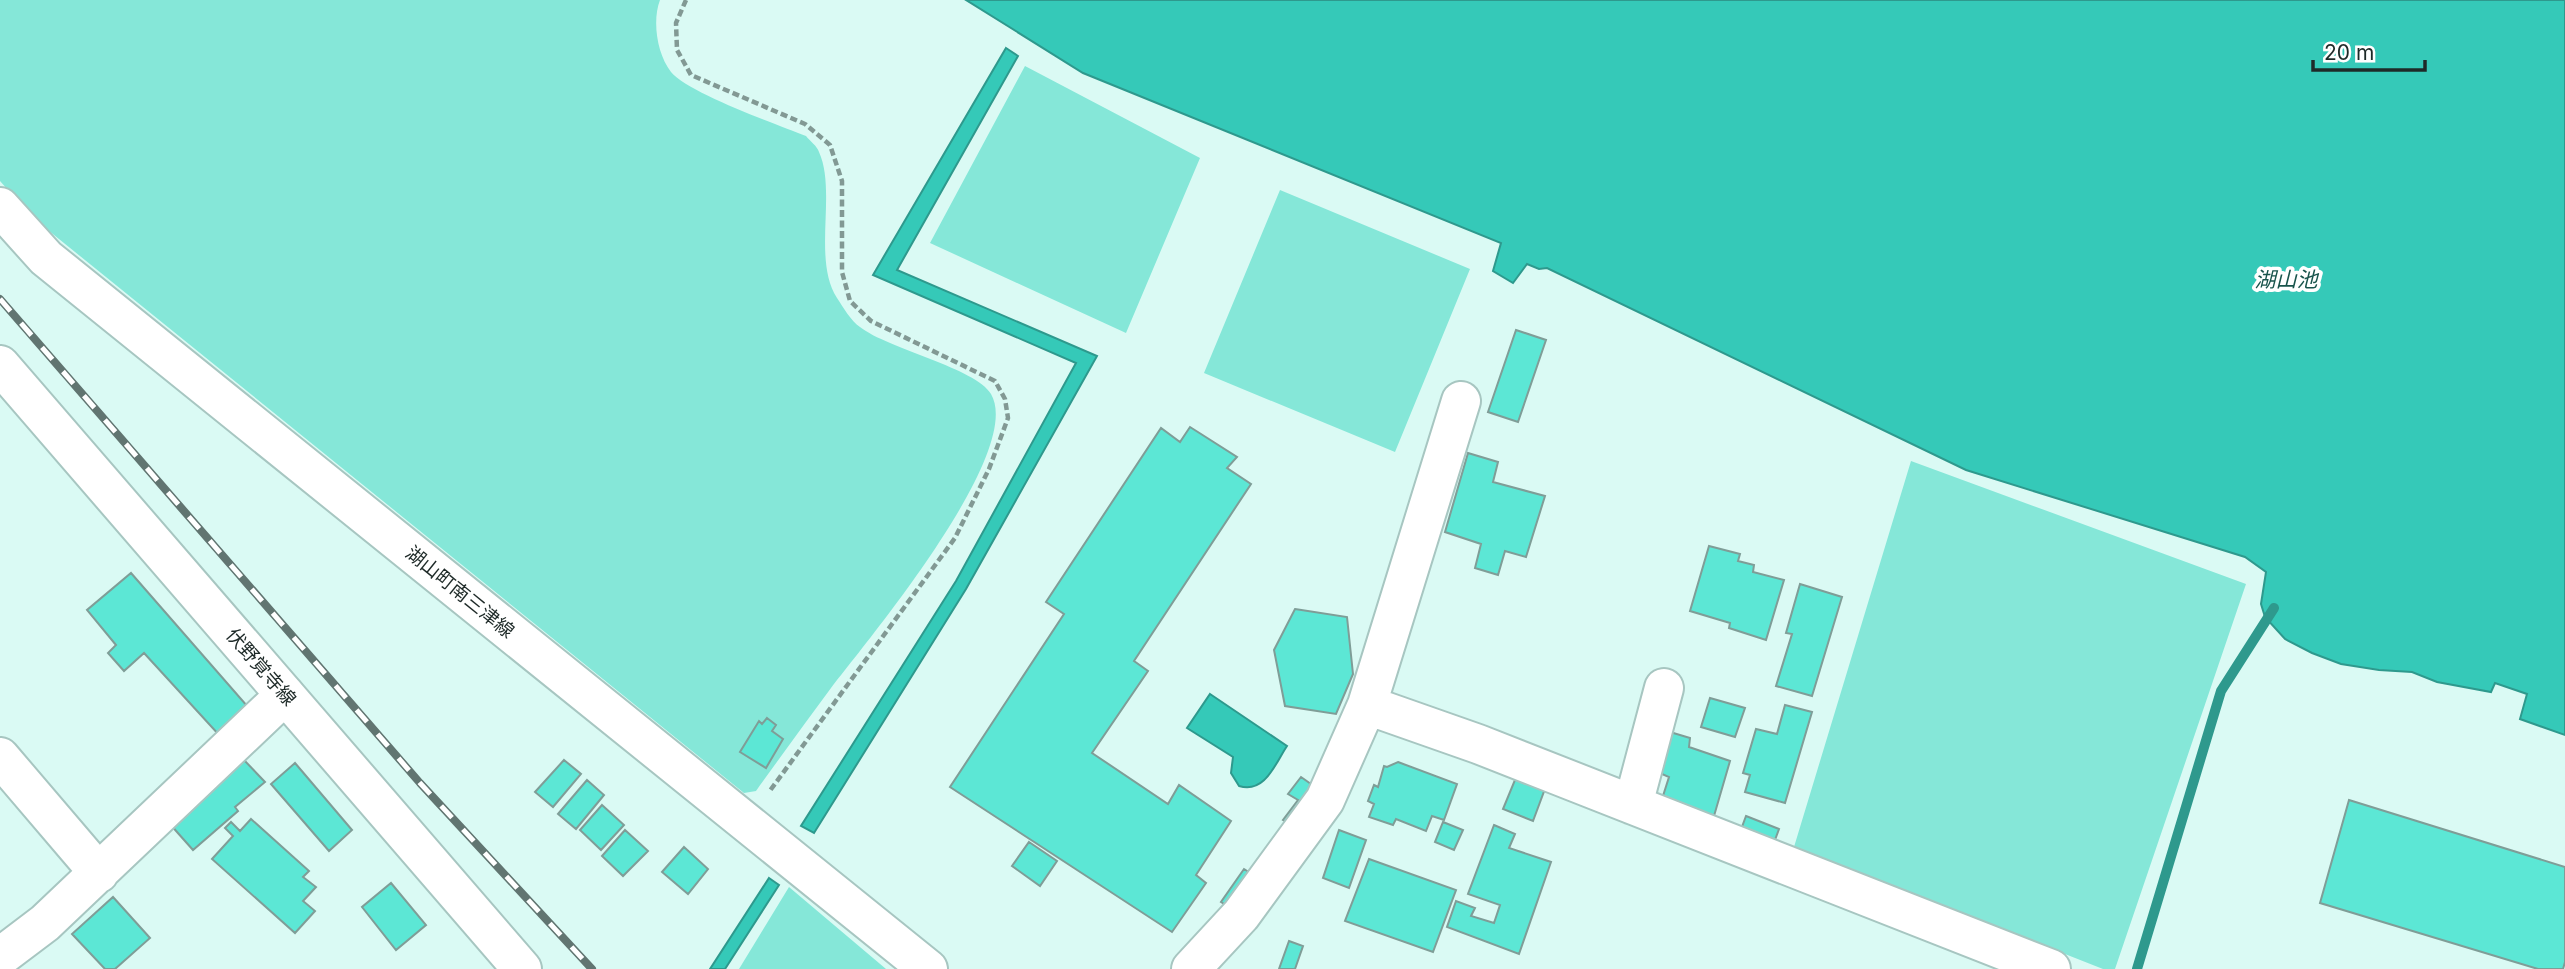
<svg xmlns="http://www.w3.org/2000/svg" width="2565" height="969" viewBox="0 0 2565 969" font-family="Inter,'Noto Sans JP',sans-serif">
  <style>
    .green { fill: #85e7d8 }
    .water { fill: #35c9b8; stroke: #2e998d; stroke-width: 2 }
    .lines { fill: none; stroke-linecap: round; stroke-linejoin: round }
    .stream { stroke: #2e998d; stroke-width: 10 }
    .building { fill: #5ce7d5; stroke: #7f9d97; stroke-width: 2 }
    .street-casing { stroke: #a7c6c1; stroke-width: 42 }
    .secondary-casing { stroke: #a7c6c1; stroke-width: 42 }
    .path { stroke: #829994; stroke-width: 4.5; stroke-dasharray: 7 3.5; stroke-linecap: butt }
    .street { stroke: #fff; stroke-width: 38 }
    .secondary { stroke: #fff; stroke-width: 38 }
    .rail-casing { stroke: #617571; stroke-width: 8 }
    .rail { stroke: #fff; stroke-width: 5; stroke-dasharray: 16; stroke-linecap: butt }
    .labels { text-anchor: middle; dominant-baseline: central; stroke-width: 7; stroke-linejoin: round; paint-order: stroke }
    .street-label { font-size: 19px; fill: #1e2a28; stroke: #fff }
    .water-label { font-size: 21px; font-style: italic; fill: #19544c; stroke: #fff }
  </style>
  <rect width="100%" height="100%" fill="#dafaf4"/>
  <path class="green" d="M0 0H660C652 21 657 54 671 72 688 93 776 124 806 136 810 141 817 146 819 152 837 192 812 259 837 298 843 307 851 321 860 327 888 349 976 368 991 394 1025 452 868 640 831 688 806 722 781 756 756 791L744 793 33 218 0 181Z
    M1025 66 1200 158 1126 333 930 243Z
    M1280 190 1470 269 1395 452 1204 373Z
    M1911 461 2246 584 2115 969H2103L1794 847Z
    M789 887 886 969H739Z"/>
  <path class="water" d="M966 0H2565V735L2520 719 2527 694 2495 683 2491 692 2437 682 2412 672 2379 670 2341 664 2312 653 2285 639 2265 617 2261 604 2266 572 2245 557 1966 470 1547 268 1539 269 1527 264 1513 283 1493 271 1501 243 1083 73Z
    M1006 48 1018 56 897 270 1097 356 966 589 814 833 801 826 956 581 1076 363 873 275Z
    M1210 694 1287 746C1275 764 1265 794 1239 786L1231 773 1233 757 1187 728Z
    M769 878 779 885 725 969H710Z"/>
  <g class="lines">
    <path class="stream" d="M2137 969 2221 691 2274 608"/>
  </g>
  <path class="building" d="M1516 330 1546 340 1518 422 1488 412Z
    M1190 427 1237 457 1227 468 1251 484 1134 661 1148 671 1092 753 1168 804 1179 785 1231 821 1196 875 1206 883 1172 932 950 787 1064 614 1046 602 1161 428 1180 442Z
    M1468 453 1498 462 1493 482 1545 496 1526 557 1505 551 1498 575 1475 568 1481 544 1445 532Z
    M1709 546 1740 554 1738 561 1754 565 1753 572 1784 580 1766 640 1729 628 1730 623 1690 611Z
    M131 573 248 707 220 736 144 653 124 671 108 653 116 645 87 610Z
    M1800 584 1842 597 1812 696 1776 686 1792 634 1786 633Z
    M1295 609 1347 617 1353 674 1336 714 1285 706 1274 650Z
    M1710 698 1745 708 1735 737 1701 727Z
    M1785 705 1812 712 1785 803 1745 792 1750 775 1743 773 1756 729 1777 734Z
    M767 718 776 725 772 731 783 739 766 768 740 752 759 721 762 724Z
    M1670 732 1690 738 1689 747 1730 761 1714 816 1663 796 1669 777 1655 771Z
    M244 760 265 782 235 807 238 811 193 850 169 823Z
    M564 760 581 774 553 807 535 792Z
    M1398 762 1457 784 1444 820 1432 816 1426 831 1396 819 1393 825 1369 817 1374 804 1368 801 1374 785 1378 787 1384 766 1387 767Z
    M295 763 352 830 329 851 271 784Z
    M1517 775 1546 786 1533 821 1503 809Z
    M1301 777 1318 789 1293 826 1283 820 1298 800 1288 794Z
    M587 780 604 795 576 829 558 814Z
    M2349 800 2565 867V962L2563 969H2538L2320 903Z
    M602 805 624 825 601 850 580 830Z
    M1746 816 1779 829 1772 848 1739 835Z
    M251 819 309 871 303 877 316 887 303 901 315 911 295 933 212 859 233 836 225 828 231 822 240 831Z
    M1443 822 1463 830 1454 850 1435 842Z
    M1494 825 1515 834 1509 848 1551 862 1519 954 1447 927 1456 901 1475 908 1471 916 1494 923 1500 905 1468 894Z
    M625 830 648 851 623 876 602 856Z
    M1339 830 1366 840 1349 888 1323 878Z
    M1029 842 1057 861 1040 886 1012 866Z
    M684 847 708 869 688 894 662 872Z
    M1369 859 1456 890 1433 952 1345 921Z
    M1244 869 1255 876 1232 909 1221 902Z
    M391 883 426 925 396 950 362 907Z
    M113 897 150 938 115 969H105L72 934Z
    M1289 941 1303 946 1295 969H1279Z"/>
  <g class="lines">
    <g class="street-casing">
      <path id="street" d="M1367 705 1478 744 2051 969
        M0 757 99 873
        M1633 805 1664 688
        M0 957 45 923 285 695
        M1191 969 1241 915 1325 800 1367 705 1461 401"/>
    </g>
    <g class="secondary-casing">
      <path id="secondary" d="M0 207 46 258 928 969
        M0 365 522 969"/>
    </g>
    <path class="path" d="M686 0 676 23 677 50 691 75 805 124 830 145 842 181V272L850 301 871 321 995 381 1005 399 1008 418 989 469 955 538 769 792"/>
    <use href="#street" class="street"/>
    <use href="#secondary" class="secondary"/>
    <g class="rail-casing">
      <path id="rail" d="M0 299 420 783 592 969"/>
    </g>
    <use href="#rail" class="rail"/>
  </g>
  <g class="labels">
    <g class="street-label">
      <text transform="translate(460 592) rotate(39)">湖山町南三津線</text>
      <text transform="translate(261 667) rotate(49)">伏野覚寺線</text>
    </g>
    <g class="water-label">
      <text x="2286" y="279">湖山池</text>
    </g>
  </g>
  <path d="M2313 60v10h112v-10" fill="none" stroke="#1e2a28" stroke-width="3.5"/>
  <text x="2324" y="60" font-size="21" fill="#1e2a28" stroke="#ffffff" stroke-width="5" paint-order="stroke">20 m</text>
</svg>
